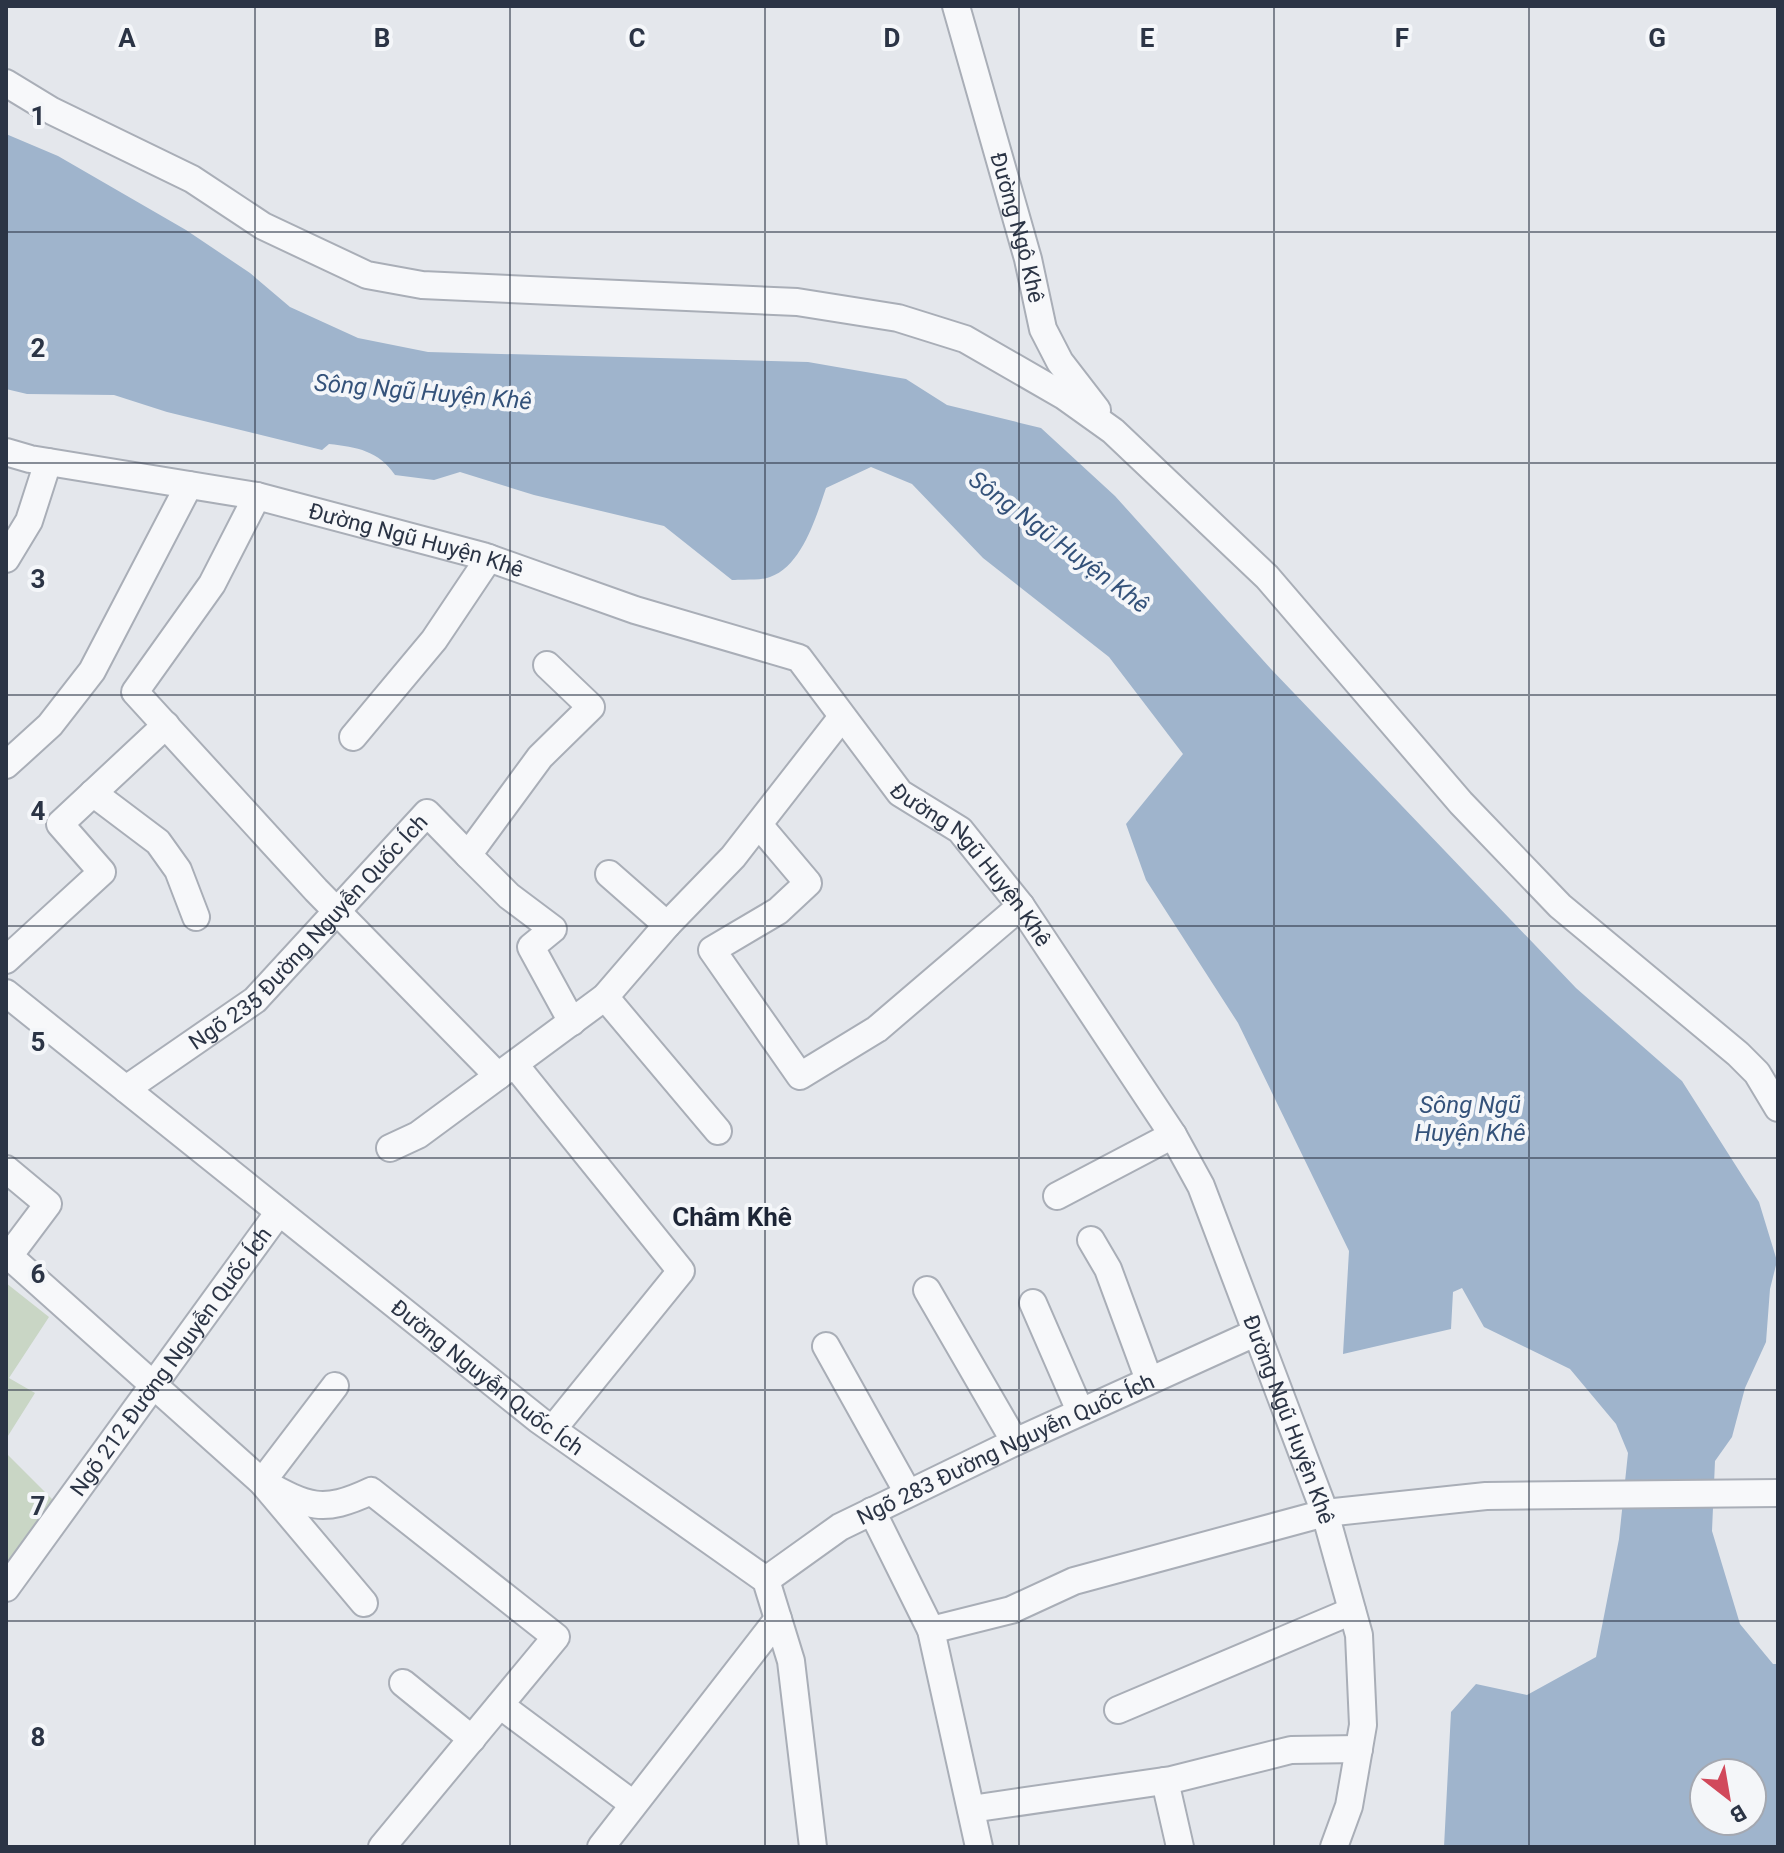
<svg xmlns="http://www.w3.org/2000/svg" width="1784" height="1853" viewBox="0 0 1784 1853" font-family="Roboto,sans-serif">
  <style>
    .green { fill: #c9d6c5 }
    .water { fill: #9fb4cc; fill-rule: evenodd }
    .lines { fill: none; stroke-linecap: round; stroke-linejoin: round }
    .minor-casing { stroke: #a9aeb7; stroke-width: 30 }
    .minor { stroke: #f7f8fa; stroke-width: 26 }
    .grid { fill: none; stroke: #2b3445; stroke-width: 2; stroke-opacity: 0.55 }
    .labels { text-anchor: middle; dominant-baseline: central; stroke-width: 8; stroke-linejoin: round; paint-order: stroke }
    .street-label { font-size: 22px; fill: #2b3445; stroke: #f4f6f9 }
    .water-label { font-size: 24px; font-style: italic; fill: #34527a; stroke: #f4f6f9 }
    .quarter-label { font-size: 26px; font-weight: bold; fill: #1d2536; stroke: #f4f6f9 }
    .grid-label { font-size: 26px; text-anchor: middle; font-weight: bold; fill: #2b3445; stroke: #f4f6f9; stroke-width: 8; stroke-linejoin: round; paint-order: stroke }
  </style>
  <rect width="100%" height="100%" fill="#e4e7ec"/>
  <path class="green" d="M6 1283 49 1317 9 1378 35 1393 6 1439Z
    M6 1453 58 1505 6 1579Z"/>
  <path class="water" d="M6 134 58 156 186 230 250 273 290 307 358 338 428 352 808 362 906 379 947 405 1041 428 1115 496 1271 669 1576 988 1682 1081 1759 1202 1777 1261 1770 1289 1766 1342 1745 1388 1732 1437 1715 1461 1712 1531 1740 1624 1773 1664H1778V1847H1444L1451 1712 1476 1684 1527 1695 1596 1657 1619 1539 1628 1453 1616 1424 1570 1369 1484 1327 1462 1288 1453 1292 1451 1329 1343 1354 1349 1251 1238 1023 1146 880 1126 824 1183 754 1109 657 983 558 912 484 871 467 826 488C816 517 802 566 770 577 759 581 743 579 732 580L664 526 534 495 460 472 434 480 395 475C379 451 357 447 329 444L322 450 167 412 114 395 27 394 6 389ZM1704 1773H1752V1821H1704Z"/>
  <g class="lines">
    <g class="minor-casing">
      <g id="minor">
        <path id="s1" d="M956 6 1028 259 1043 329 1060 362 1097 410"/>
        <path d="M6 83 52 111 192 179 263 226 367 275 422 285 797 302 898 318 965 339 1064 396 1113 431 1267 577 1461 803 1560 906 1738 1054 1757 1073 1778 1108"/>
        <path id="s2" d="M6 452 30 459 257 496 483 556 635 610 799 658 900 793 960 830 1021 906 1173 1135 1201 1186 1325 1513 1359 1635 1363 1725 1349 1806 1334 1847"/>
        <path d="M257 496 212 584 135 692 316 890 498 1076 605 997 667 925 733 857 842 717"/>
        <path d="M6 559 29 521 48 462"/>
        <path d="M353 737 434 640 489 558"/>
        <path d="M6 765 50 725 92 671 189 485"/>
        <path d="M93 793 158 842 178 870 196 917"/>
        <path d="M759 825 808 883 778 911 712 950 800 1076 877 1029 1021 906"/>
        <path d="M468 855 509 896 553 929 531 947 572 1022"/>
        <path d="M609 874 667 925"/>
        <path d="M6 960 102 872 60 824 166 725"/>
        <path id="s3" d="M6 993 539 1420 766 1580 791 1661 813 1847"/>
        <path d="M605 997 718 1131"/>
        <path d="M515 1065 681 1271 553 1429"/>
        <path id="s4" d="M126 1089 255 1000 427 813 468 855 540 757 591 707 547 665"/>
        <path d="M390 1148 418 1135 498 1076"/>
        <path d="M6 1169 48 1204 9 1256 262 1482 364 1603"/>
        <path d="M1057 1196 1173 1135"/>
        <path d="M1091 1240 1108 1269 1149 1380"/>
        <path d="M927 1290 1015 1442"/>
        <path d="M1033 1303 1080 1411"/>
        <path d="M826 1346 908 1493"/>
        <path d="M335 1386 262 1482C308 1507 322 1514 371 1491L556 1637 382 1847"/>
        <path d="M872 1511 931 1630 979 1847"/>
        <path id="s5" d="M766 1580 840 1527 1015 1442 1255 1333"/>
        <path id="s6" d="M6 1588 279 1212"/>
        <path d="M931 1630 1011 1610 1074 1581 1325 1513 1486 1496 1778 1493"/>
        <path d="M403 1683 472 1739"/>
        <path d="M500 1705 633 1804"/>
        <path d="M1118 1710 1352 1611"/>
        <path d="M1165 1781 1180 1847"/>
        <path d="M971 1809 1171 1780 1291 1750 1359 1749"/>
        <path d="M601 1847 778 1619"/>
      </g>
    </g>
    <use href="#minor" class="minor"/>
  </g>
  <path class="grid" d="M255 6V1847M510 6V1847M765 6V1847M1019 6V1847M1274 6V1847M1529 6V1847M6 232H1778M6 463H1778M6 695H1778M6 926H1778M6 1158H1778M6 1390H1778M6 1621H1778"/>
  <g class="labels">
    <g class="street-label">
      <text stroke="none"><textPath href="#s1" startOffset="230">Đường Ngô Khê</textPath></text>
      <text stroke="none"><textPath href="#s2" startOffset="420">Đường Ngũ Huyện Khê</textPath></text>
      <text stroke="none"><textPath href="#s2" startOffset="1092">Đường Ngũ Huyện Khê</textPath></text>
      <text stroke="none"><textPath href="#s4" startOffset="242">Ngõ 235 Đường Nguyễn Quốc Ích</textPath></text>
      <text stroke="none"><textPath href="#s6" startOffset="280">Ngõ 212 Đường Nguyễn Quốc Ích</textPath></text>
      <text stroke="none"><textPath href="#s3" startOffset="616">Đường Nguyễn Quốc Ích</textPath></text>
      <text stroke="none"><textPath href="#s2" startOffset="1740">Đường Ngũ Huyện Khê</textPath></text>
      <text stroke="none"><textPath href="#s5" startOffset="274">Ngõ 283 Đường Nguyễn Quốc Ích</textPath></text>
    </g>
    <g class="water-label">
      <text transform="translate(423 392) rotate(5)">Sông Ngũ Huyện Khê</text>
      <text transform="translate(1059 542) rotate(37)">Sông Ngũ Huyện Khê</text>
      <text x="1470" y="1105">Sông Ngũ<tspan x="1470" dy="28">Huyện Khê</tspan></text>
    </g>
    <g class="quarter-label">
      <text x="732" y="1217">Châm Khê</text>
    </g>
  </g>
  <g class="grid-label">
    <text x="127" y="47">A</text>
    <text x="382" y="47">B</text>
    <text x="637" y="47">C</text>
    <text x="892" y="47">D</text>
    <text x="1147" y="47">E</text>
    <text x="1402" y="47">F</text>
    <text x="1657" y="47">G</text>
    <text x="38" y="125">1</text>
    <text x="38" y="357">2</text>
    <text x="38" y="588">3</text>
    <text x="38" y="820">4</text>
    <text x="38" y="1051">5</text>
    <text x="38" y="1283">6</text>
    <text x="38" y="1515">7</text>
    <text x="38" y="1746">8</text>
  </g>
  <rect width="1784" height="1853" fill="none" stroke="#2b3445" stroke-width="16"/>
  <g transform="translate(1728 1797) rotate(149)"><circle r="38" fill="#f4f6f9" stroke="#a4a8b1" stroke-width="2"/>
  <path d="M0-6L14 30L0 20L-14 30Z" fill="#d1495b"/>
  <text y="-12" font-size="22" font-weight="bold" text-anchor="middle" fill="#2b3445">B</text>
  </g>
</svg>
